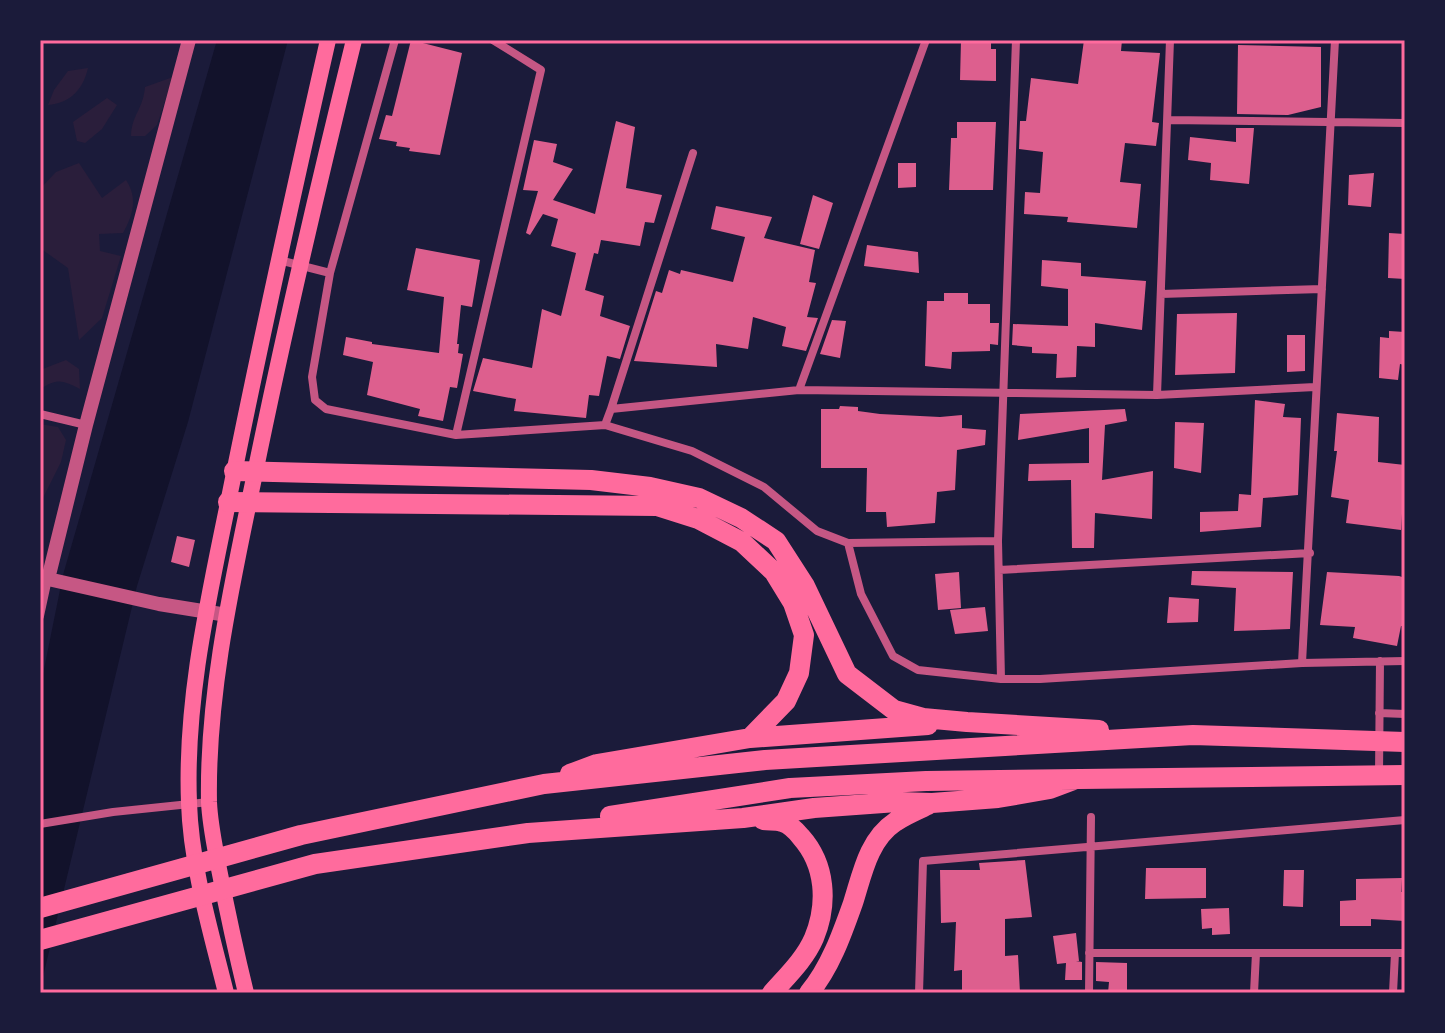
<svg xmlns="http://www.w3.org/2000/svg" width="1445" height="1033" viewBox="0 0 1445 1033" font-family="Barlow,sans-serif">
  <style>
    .green { fill: #2a1e3b }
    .water { fill: #12122b }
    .building { fill: #dd5f8e }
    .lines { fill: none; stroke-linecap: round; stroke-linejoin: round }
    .minor { stroke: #c65784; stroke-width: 8 }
    .tertiary { stroke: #c65784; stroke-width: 14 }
    .secondary { stroke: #ff6b9d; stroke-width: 16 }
    .primary { stroke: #ff6b9d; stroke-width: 20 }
    .neatline { fill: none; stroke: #ff6b9d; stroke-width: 3 }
  </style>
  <rect width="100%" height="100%" fill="#1b1b3a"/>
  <path class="green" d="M88 68C83 90 70 103 48 105L54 90 68 71Z
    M173 77 157 125 145 136H131C132 114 143 110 145 87Z
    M107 98 117 105 102 129 85 143 77 141 73 122Z
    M79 163 102 198 126 180C138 198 133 215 123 233L99 234 100 251 121 256 102 318 79 340 68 268 40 248V189L56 172Z
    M66 360 79 369 80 389C62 380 58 378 40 389V370Z
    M40 424 58 427 66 440 61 462 41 502Z"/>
  <path class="water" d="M217 40H288L188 422 137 586 40 989V689L63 575Z"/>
  <path class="building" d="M411 40 462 53 440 155 409 151 410 148 396 146 397 142 379 139 386 115 392 116Z
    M961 40H991V49H996V81L960 80Z
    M1084 40H1122L1121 51 1160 53 1152 122 1159 123 1156 146 1125 143 1120 182 1141 184 1137 228 1067 222 1068 217 1024 214 1025 192 1040 193 1043 152 1019 149 1020 121H1026L1031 78 1078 84Z
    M1238 45 1321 47V107L1288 115 1237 114Z
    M616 121 635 127 626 188 662 195 654 223 645 222 640 246 601 240 598 254 594 253 585 290 604 296 600 316 630 326 620 359 607 356 599 396 589 395 586 418 514 411 516 399 473 391 483 358 532 368 542 309 561 316 576 253 551 246 558 219 543 214 530 235 526 233 538 191 523 190 534 140 557 144 553 162 573 169 553 200 595 214Z
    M957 122H996L993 190H949L951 138H957Z
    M1236 128H1254L1249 184 1210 180 1211 163 1188 160 1190 137 1236 142Z
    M898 163H916V187L898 188Z
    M1374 173 1371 207 1348 205 1349 175Z
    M813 195 833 203 819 249 800 244Z
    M716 206 772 217 764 238 815 250 809 282 816 283 807 317 818 318 806 351 782 346 786 327 753 317 748 349 716 344 717 367 634 361 656 291 662 293 669 270 680 274 681 270 733 282 745 237 711 229Z
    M1389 233 1405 234V279L1388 278Z
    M867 245 918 252 919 273 864 266Z
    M416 248 480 260 472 307 461 305 457 344H459L458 353 463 354 457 388 450 387 443 421 418 416 420 409 367 395 373 362 343 355 346 337 372 342V344L439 353 444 297 407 290Z
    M1042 260 1081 263V276L1146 281 1142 330 1095 323V347L1077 346 1076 377 1056 378 1057 354 1032 353V347L1012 345 1013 324 1068 326V289L1041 286Z
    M944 293H968V304H990V323H999L998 345 990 344V351L952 352 951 369 925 366 927 301H944Z
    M1237 313 1235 373 1175 375 1177 314Z
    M832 320 846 321 840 358 820 354Z
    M1389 331 1405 332V365L1400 364 1398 380 1379 378 1380 337 1389 338Z
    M1287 335H1305V371L1287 372Z
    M1255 400 1285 404 1283 417 1301 418 1298 495 1263 498 1261 527 1200 532V512L1238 511 1239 494 1251 495Z
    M840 406 858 407V411L880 414 940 417 962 415V428L986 430 985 445 957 450 955 490 937 492 935 523 887 527 886 512H866L867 468H821V409H839Z
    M1125 409 1127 421 1105 425 1102 480 1153 471 1152 519 1095 513 1094 548H1072L1071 480 1028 481 1029 464 1089 463V428L1018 440 1020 414Z
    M1337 413 1379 417 1378 462 1405 465 1401 530 1346 523 1349 500 1331 497 1337 451H1334Z
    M1175 422 1204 423 1201 473 1174 468Z
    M177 536 195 540 189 567 171 562Z
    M1192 571 1293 572 1290 629 1234 631 1236 588 1191 585Z
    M959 572 961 608 938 610 935 574Z
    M1327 572 1399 576 1405 578V626H1401L1397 646 1353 638 1355 627 1320 625Z
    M1169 597 1199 599 1198 622 1167 623Z
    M985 607 988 631 955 634 950 610Z
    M1025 860 1032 917 1005 919V956L1018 955 1020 993H962V970L954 971 956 922 941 923 940 870H980L979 863Z
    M1146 868H1206V898L1145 899Z
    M1284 870H1304L1303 907 1283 906Z
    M1402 878 1401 892H1405V921L1371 919V926H1340V901L1356 900V879Z
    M1229 908 1230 934 1212 935V928L1202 929 1201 909Z
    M1076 933 1079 961H1076L1082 962V980H1065L1066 963 1057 964 1053 936Z
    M1096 962 1127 963V993H1108L1109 982 1096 981Z"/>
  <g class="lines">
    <path class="minor" d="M395 40 330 273 312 377 315 400 326 409 456 435 605 425 611 409 799 390 1157 395 1315 387
      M1168 120 1405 123
      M279 260 330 273
      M1161 294 1322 289
      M799 390 926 40
      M1157 395 1170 40
      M611 409 693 153
      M40 414 86 425
      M605 425 692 451 764 487 817 531 848 543 861 594 893 656 918 670 1001 679H1040L1302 663 1405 661
      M456 435 541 70 493 40
      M848 543 998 541
      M999 570 1310 553
      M40 616 48 579
      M1302 663 1335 40
      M1001 679 998 541 1016 40
      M1379 713 1405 714
      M1379 775 1380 661
      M40 824 113 812 209 802
      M1089 953H1405
      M919 993 923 861 1405 820
      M1089 993 1091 817
      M1254 993 1256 953
      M1393 993 1395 953"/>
    <path class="tertiary" d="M189 40 86 425 48 579 159 604 227 615"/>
    <path class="secondary" d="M226 993C211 932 191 866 189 803 185 701 208 601 228 503 259 348 293 194 328 40
      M246 993C236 952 227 910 219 869 215 847 210 825 209 802 207 694 232 584 254 478 284 331 318 186 354 40"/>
    <path class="primary" d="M234 471 591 480 650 487 699 498 741 518 776 541 805 586 847 674 894 710 923 718 967 722 1099 730
      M228 502 657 506 698 519 742 542 774 572 793 603 804 635 799 673 786 701 750 738 597 764 570 774
      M750 738 928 725
      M610 816 790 788 926 781 1405 775
      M763 820C769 821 777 820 782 822 789 824 797 832 801 837 826 865 828 904 814 938 805 959 787 976 772 993
      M40 908 301 835 544 784 765 760 1193 735 1405 742
      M40 940 315 864 528 833 743 818 814 808 897 802 932 803 998 798 1050 789 1074 780
      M809 993C830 968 842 934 853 903 862 875 868 840 895 822 905 815 917 810 928 805"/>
  </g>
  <rect width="1445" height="1033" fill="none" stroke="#1b1b3a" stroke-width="84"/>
  <rect x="42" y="42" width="1361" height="949" class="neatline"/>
</svg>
